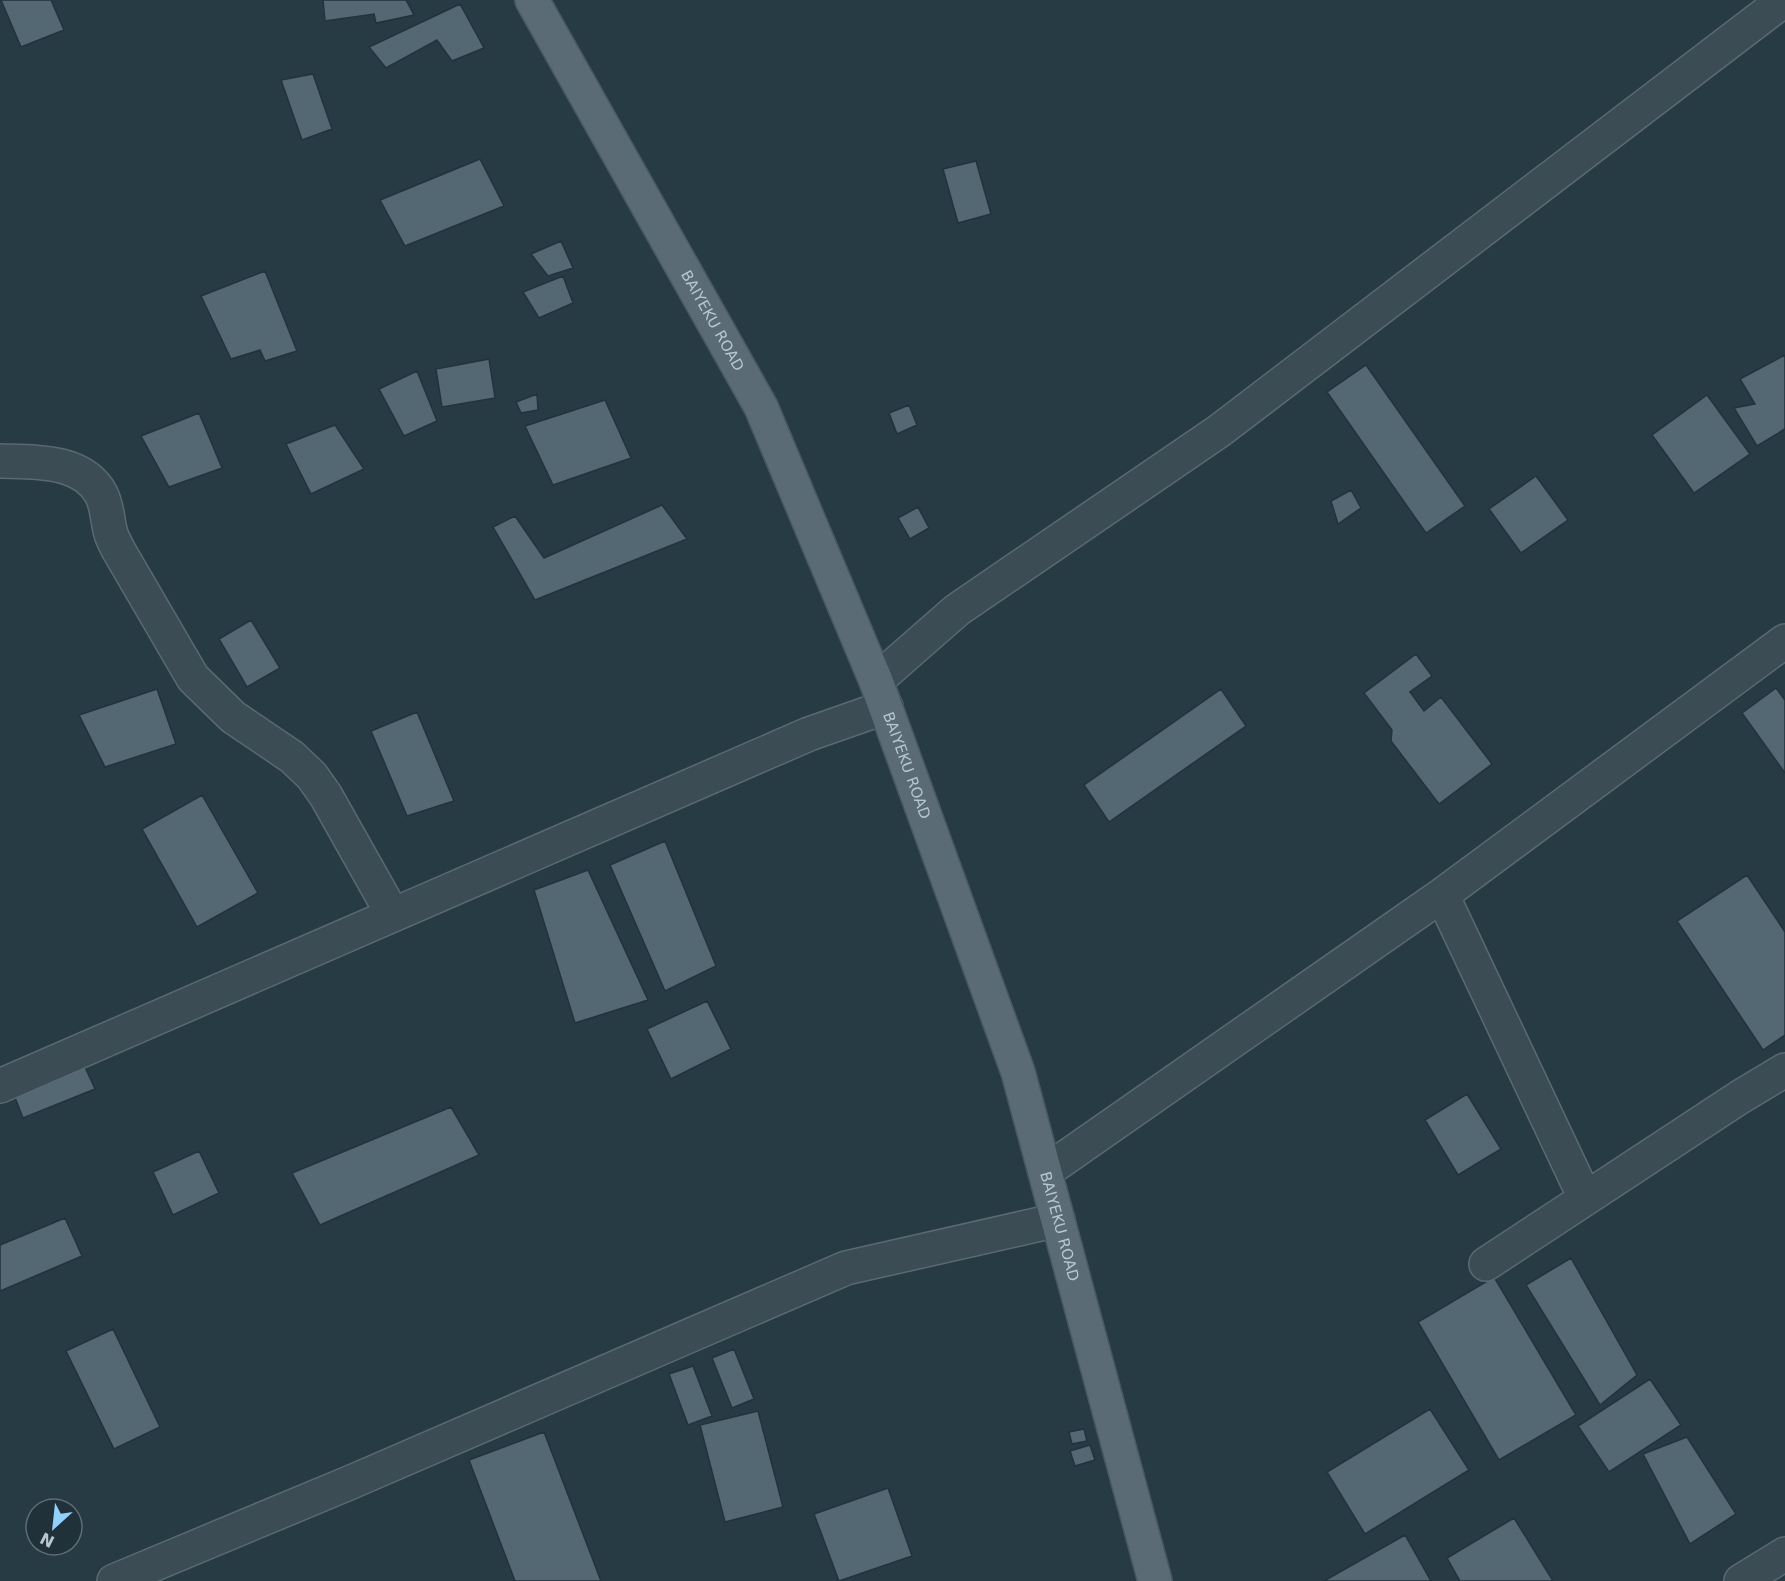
<svg xmlns="http://www.w3.org/2000/svg" width="1785" height="1581" viewBox="0 0 1785 1581" font-family="'DejaVu Sans',sans-serif">
  <style>
    .building { fill: #536873; stroke: #22333c; stroke-width: 1.5 }
    .lines { fill: none; stroke-linecap: round; stroke-linejoin: round }
    .minor-casing { stroke: #5a6972; stroke-width: 36 }
    .major-casing { stroke: #485861; stroke-width: 36 }
    .minor { stroke: #3b4c55; stroke-width: 33 }
    .major { stroke: #5a6b75; stroke-width: 33 }
    .labels { text-anchor: middle; dominant-baseline: central; stroke-width: 5; stroke-linejoin: round; paint-order: stroke }
    .street-label { font-size: 15px; fill: #b9c6ce; stroke: #20313a }
  </style>
  <rect width="100%" height="100%" fill="#273b45"/>
  <path class="building" d="M1 0H51L64 30 21 47Z
    M323 0H406L414 15 376 23 374 14 325 21Z
    M460 4 484 48 452 61 437 40 386 68 369 47Z
    M313 74 332 129 302 140 281 80Z
    M480 159 504 206 405 246 380 200Z
    M976 161 991 214 958 223 943 169Z
    M561 241 573 268 548 276 531 254Z
    M265 271 297 351 265 361 260 350 231 359 201 296Z
    M563 276 573 303 539 318 523 292Z
    M1785 355V429L1757 446 1734 408 1755 404 1740 379Z
    M489 359 495 398 442 407 436 369Z
    M1366 365 1465 506 1426 533 1327 392Z
    M417 371 437 421 404 436 379 389Z
    M537 394 538 410 521 413 516 402Z
    M1707 395 1750 454 1694 493 1652 435Z
    M605 400 631 458 553 485 525 426Z
    M909 405 917 425 897 434 889 413Z
    M199 413 222 468 169 487 141 436Z
    M335 425 364 469 311 494 286 444Z
    M1536 476 1568 520 1521 553 1489 509Z
    M1351 490 1361 508 1338 524 1331 501Z
    M662 505 687 539 535 600 493 527 515 516 544 558Z
    M918 507 929 528 910 539 898 518Z
    M251 620 280 668 247 687 219 639Z
    M1416 654 1432 676 1410 692 1424 711 1441 697 1492 764 1439 804 1391 741 1392 730 1364 693Z
    M1776 688 1785 700V773L1742 713Z
    M157 689 176 744 105 767 79 715Z
    M1221 689 1246 726 1109 822 1084 785Z
    M417 712 454 801 407 816 371 731Z
    M202 795 258 893 197 927 142 829Z
    M665 841 716 966 665 991 610 865Z
    M588 870 648 1000 575 1023 534 890Z
    M1747 875 1785 932V1035L1763 1050 1677 921Z
    M707 1001 731 1049 671 1079 647 1029Z
    M85 1067 95 1089 23 1118 14 1095Z
    M1467 1094 1501 1149 1458 1175 1425 1120Z
    M451 1107 479 1155 320 1225 292 1173Z
    M199 1151 219 1193 173 1215 153 1172Z
    M65 1218 82 1256 0 1291V1245Z
    M1571 1258 1637 1375 1600 1405 1526 1285Z
    M1494 1277 1576 1415 1499 1460 1418 1322Z
    M113 1329 160 1427 114 1449 66 1351Z
    M734 1349 754 1399 732 1408 712 1358Z
    M693 1366 712 1416 688 1425 669 1374Z
    M1650 1379 1681 1425 1609 1472 1578 1426Z
    M1430 1409 1469 1470 1365 1534 1327 1472Z
    M758 1411 783 1507 725 1522 700 1425Z
    M1084 1429 1087 1441 1072 1444 1069 1432Z
    M544 1432 601 1581H515L469 1460Z
    M1687 1437 1736 1514 1690 1544 1643 1454Z
    M1090 1445 1095 1460 1075 1466 1070 1451Z
    M888 1488 912 1556 839 1581 814 1514Z
    M1514 1518 1553 1581H1460L1447 1558Z
    M1405 1535 1431 1581H1324Z"/>
  <g class="lines">
    <g class="minor-casing">
      <path id="minor" d="M0 461C33 462 82 459 101 494 108 507 107 521 111 534 113 540 116 545 119 551L193 678 233 717 292 757 312 776 326 796 393 915
        M876 681 957 610 1219 431 1784 0
        M1442 895 1585 1198
        M0 1086 809 734 886 707
        M1045 1172 1442 895 1785 641
        M1486 1264 1740 1097 1785 1070
        M114 1581 349 1483 846 1268 1058 1220
        M1741 1581 1785 1554"/>
    </g>
    <g class="major-casing">
      <g id="major">
        <path id="s1" d="M532 0 761 407 876 681 1018 1072 1155 1581"/>
      </g>
    </g>
    <use href="#minor" class="minor"/>
    <use href="#major" class="major"/>
  </g>
  <g class="labels">
    <g class="street-label">
      <text stroke="none"><textPath href="#s1" startOffset="368">BAIYEKU ROAD</textPath></text>
      <text stroke="none"><textPath href="#s1" startOffset="854">BAIYEKU ROAD</textPath></text>
      <text stroke="none"><textPath href="#s1" startOffset="1340">BAIYEKU ROAD</textPath></text>
    </g>
  </g>
  <g transform="translate(54 1527) rotate(207)"><circle r="28" fill="#20313a" stroke="#5d6d75" stroke-width="1.5"/>
  <path d="M0-4.5L10 22L0 15L-10 22Z" fill="#90d2fc"/>
  <text y="-9" font-size="16" font-weight="bold" text-anchor="middle" fill="#b9c6ce">N</text>
  </g>
</svg>
